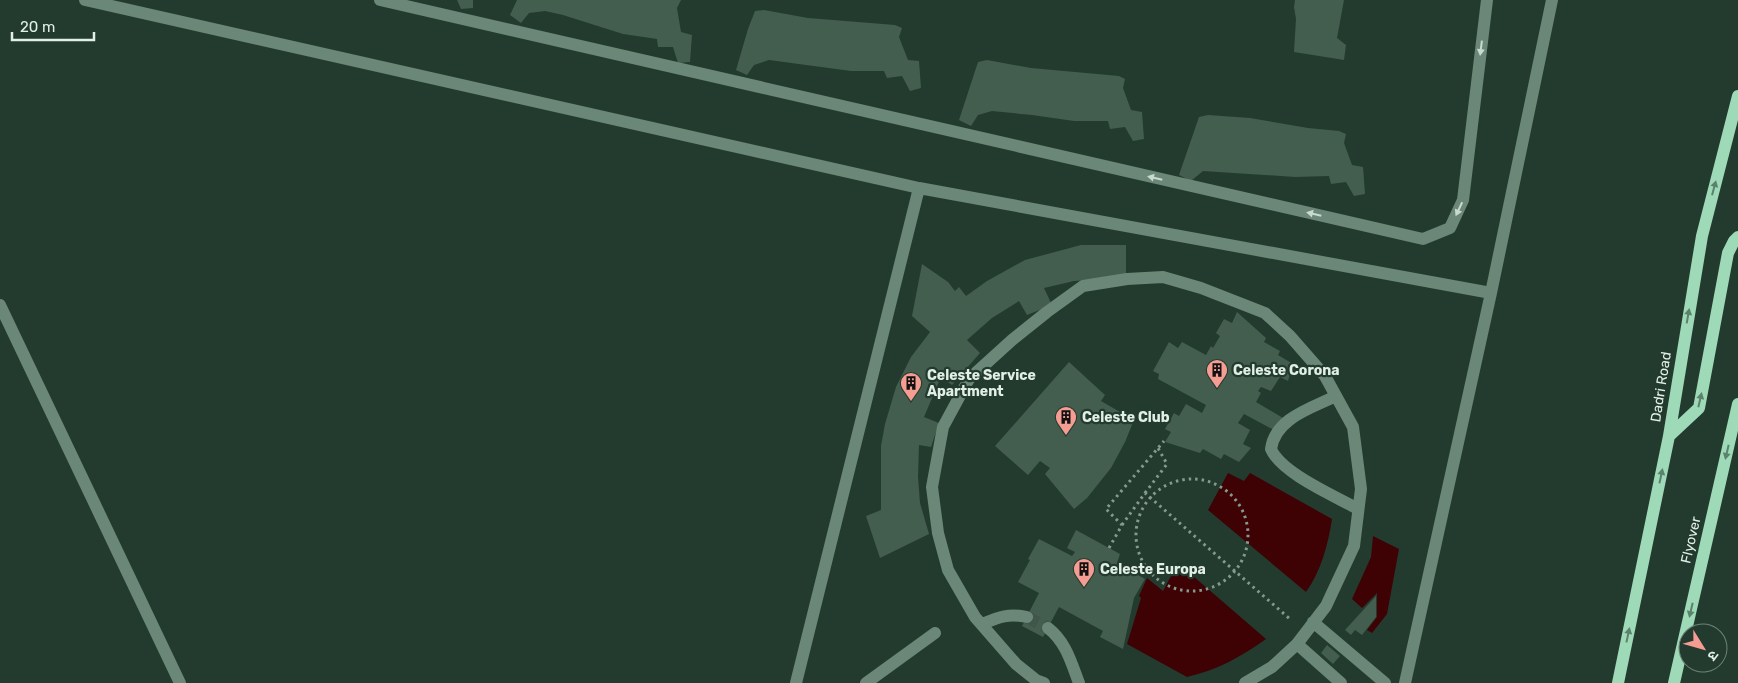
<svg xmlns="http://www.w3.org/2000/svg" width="1738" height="683" viewBox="0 0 1738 683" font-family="Rubik,'Noto Sans Devanagari',sans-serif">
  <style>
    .water { fill: #3e0204 }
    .building { fill: #435d4e }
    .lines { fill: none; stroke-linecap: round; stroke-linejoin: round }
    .minor-tunnel { stroke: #40564a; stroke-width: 12; stroke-dasharray: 12 6; stroke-linecap: butt }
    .path { stroke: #86998e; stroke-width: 3; stroke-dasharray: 2.5 4; stroke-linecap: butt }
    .minor { stroke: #6b8777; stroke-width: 12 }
    .major { stroke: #9ed9b8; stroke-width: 12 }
    .oneway { fill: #c9dad0 }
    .oneway2 { fill: #5a826c }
    .labels { text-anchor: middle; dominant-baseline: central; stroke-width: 4.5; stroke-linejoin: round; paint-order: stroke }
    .poi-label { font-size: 14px; font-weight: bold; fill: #e1efe6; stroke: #233b2e; text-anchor: start }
    .street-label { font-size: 14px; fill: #e1efe6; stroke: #233b2e }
  </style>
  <rect width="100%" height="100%" fill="#233b2e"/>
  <path class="water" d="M1228 473 1244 481 1250 473 1332 519C1328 545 1321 571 1306 592L1208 510Z
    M1373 536 1399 549 1387 614 1372 633 1367 630 1377 617V593L1362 608 1352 599 1371 557Z
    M1178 563 1266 639C1241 657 1217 670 1187 677L1127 644 1141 598 1139 596 1147 578 1163 591Z"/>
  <path class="building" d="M457 0H473V8L461 9Z
    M517 0H681L677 8 681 32 692 35 690 62 678 63 673 47H658L657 39 623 34 563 15 545 11 529 13 521 23 510 15Z
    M1295 0H1344L1337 38 1346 45 1344 60 1294 52 1296 19 1294 7Z
    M764 10 808 18 895 25 902 28 899 37 908 60 919 61 921 88 910 91 902 76 887 78 884 71H851L769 60 754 65 747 75 736 70 748 29 755 11Z
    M987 60 1031 68 1119 76 1125 79 1123 88 1131 110 1142 112 1144 139 1133 141 1125 127 1110 129 1108 121H1074L1032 115 992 111 978 115 971 126 959 120 978 62Z
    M1208 115 1250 118 1308 128 1339 131 1346 134 1344 143 1352 165 1363 167 1365 194 1354 196 1346 182 1331 184 1329 176 1295 177 1203 171 1191 181 1179 175 1199 117Z
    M1081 245H1126V278L1074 281 1044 288 1052 305 1027 315 1019 301 992 318 967 340 980 353 952 385 941 377 924 417 939 423 931 447 919 445 918 477 920 503 929 534 880 558 866 516 881 510V446L885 424 896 387 911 357 930 332 912 316 922 264 948 282 955 291 959 287 966 296 987 281 1025 260Z
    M1237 312 1266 338 1264 342 1280 351 1278 355 1293 364 1288 381 1280 377 1271 391 1261 387 1258 391 1261 393 1256 402 1283 418 1276 431 1244 414 1238 423 1250 430 1243 444 1251 448 1239 462 1224 454 1221 459 1203 449 1200 453 1165 442 1171 432 1165 429 1174 413 1179 416 1186 404 1202 413 1206 405 1158 379 1159 374 1153 371 1169 342 1178 348 1182 342 1206 355 1211 346 1213 348 1220 336 1216 333 1224 319 1232 323Z
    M1069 362 1105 395 1101 401 1134 420 1125 442 1111 468 1087 498 1074 509 1045 474 1050 468 1040 461 1028 475 995 446Z
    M1076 530 1120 554 1117 563 1145 579 1134 598 1123 649 1100 637 1103 631 1059 607 1043 637 1022 626 1039 593 1018 582 1030 560 1028 559 1039 539 1072 556 1075 552 1067 548Z
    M1376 596V617L1362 635 1355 630 1351 635 1345 630Z
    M1327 645 1340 656 1333 664 1321 653Z"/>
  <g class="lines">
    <path class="minor-tunnel" d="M1027 617 1048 628"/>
    <path class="path" d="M1136 535a56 56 0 1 1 112 0a56 56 0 1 1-112 0Z
      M1145 493 1167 464 1158 448
      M1122 525 1145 493 1290 619
      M1109 548 1122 525 1106 509 1164 441"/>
    <path class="minor" d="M85 0 919 188 1491 293
      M380 0 1423 239 1450 228 1463 200 1487 0
      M0 305 180 683
      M1336 396C1312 408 1275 418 1271 449 1281 473 1335 496 1358 509
      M1313 622 1385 683
      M982 624C999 617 1008 613 1027 617
      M1048 628C1066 642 1071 662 1079 683
      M1297 644 1341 683
      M796 683 919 188
      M866 683 935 633
      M1044 683 1036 680 1016 664 975 617 948 570 938 533 932 487 943 427 969 379 1012 340 1047 312 1083 286 1127 279 1163 277 1201 288 1265 313 1290 336 1325 376 1353 427 1361 489 1354 546 1326 606 1297 644 1272 667 1245 683
      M1405 683 1491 293 1552 0"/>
    <path class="major" d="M1669 436 1699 408 1728 253 1734 241 1738 237
      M1618 683 1669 436 1702 236 1738 96
      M1674 683 1738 404"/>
  </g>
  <defs><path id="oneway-solid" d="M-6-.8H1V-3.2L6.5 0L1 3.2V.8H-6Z" transform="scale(1.25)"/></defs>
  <g class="oneway">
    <use href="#oneway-solid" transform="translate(1481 48) rotate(97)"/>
    <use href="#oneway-solid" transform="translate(1155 178) rotate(-167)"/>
    <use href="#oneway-solid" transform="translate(1459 209) rotate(115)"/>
    <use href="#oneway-solid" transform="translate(1314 214) rotate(-167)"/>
  </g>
  <g class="oneway2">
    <use href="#oneway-solid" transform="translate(1714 188) rotate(-75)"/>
    <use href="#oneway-solid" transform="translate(1688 316) rotate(-80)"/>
    <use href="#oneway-solid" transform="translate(1700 400) rotate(-77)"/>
    <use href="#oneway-solid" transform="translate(1727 452) rotate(103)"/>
    <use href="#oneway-solid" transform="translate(1661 476) rotate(-78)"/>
    <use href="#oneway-solid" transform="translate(1691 610) rotate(103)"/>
    <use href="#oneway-solid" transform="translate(1628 635) rotate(-78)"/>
  </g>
  <defs>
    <g id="building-pin" transform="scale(1.125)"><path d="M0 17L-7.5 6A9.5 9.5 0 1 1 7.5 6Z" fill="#f59c93" stroke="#233b2e"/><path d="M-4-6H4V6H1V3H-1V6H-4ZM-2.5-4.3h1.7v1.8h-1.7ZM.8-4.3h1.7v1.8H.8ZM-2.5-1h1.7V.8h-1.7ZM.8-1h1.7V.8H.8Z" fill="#111"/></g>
  </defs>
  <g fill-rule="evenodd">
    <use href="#building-pin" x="1217" y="370"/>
    <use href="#building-pin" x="911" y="383"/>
    <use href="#building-pin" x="1066" y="417"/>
    <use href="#building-pin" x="1084" y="569"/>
  </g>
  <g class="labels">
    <g class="poi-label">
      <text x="1233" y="370">Celeste Corona</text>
      <text x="927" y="375">Celeste Service<tspan x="927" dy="16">Apartment</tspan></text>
      <text x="1082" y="417">Celeste Club</text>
      <text x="1100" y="569">Celeste Europa</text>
    </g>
    <g class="street-label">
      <text transform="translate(1661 387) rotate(-81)">Dadri Road</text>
      <text transform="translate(1691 540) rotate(-77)">Flyover</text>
    </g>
  </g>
  <g transform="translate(1703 648) rotate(127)"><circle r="24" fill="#233b2e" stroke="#6f8378"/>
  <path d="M0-4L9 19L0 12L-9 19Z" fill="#f59c93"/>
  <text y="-8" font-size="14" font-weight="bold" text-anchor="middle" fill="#e1efe6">उ</text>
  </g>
  <path d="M12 32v8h82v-8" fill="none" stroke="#e1efe6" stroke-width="2.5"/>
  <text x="20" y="32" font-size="15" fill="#e1efe6" stroke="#233b2e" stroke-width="4" paint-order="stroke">20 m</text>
</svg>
